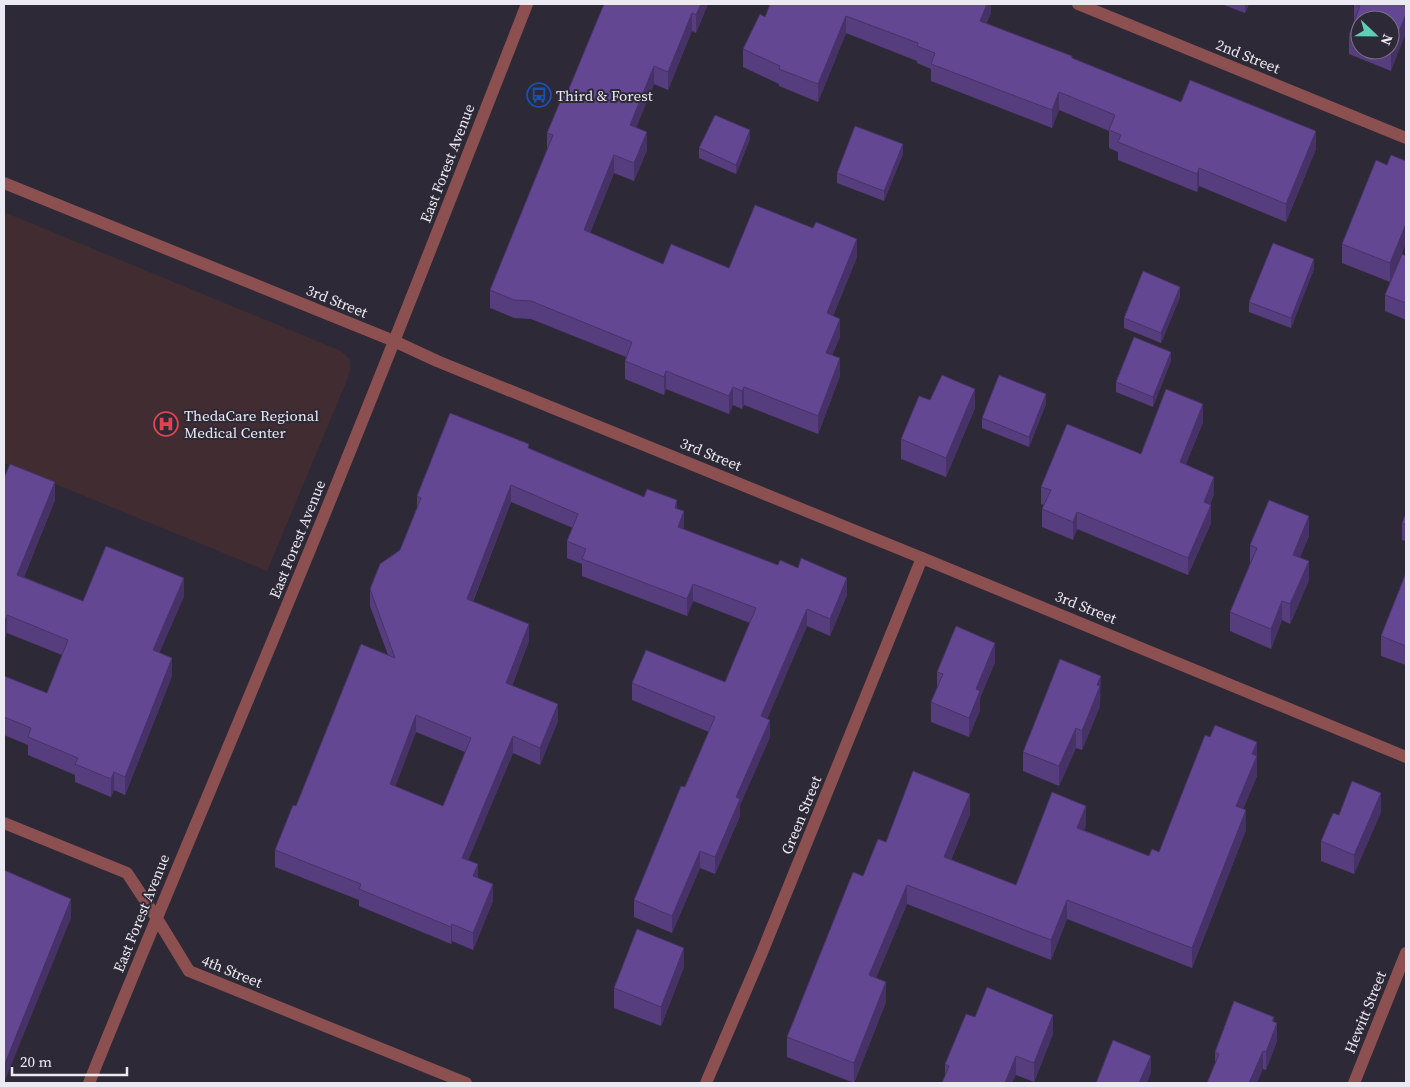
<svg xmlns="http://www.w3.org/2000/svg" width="1410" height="1087" viewBox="0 0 1410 1087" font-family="'Source Serif 4',serif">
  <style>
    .medical { fill: #412d31 }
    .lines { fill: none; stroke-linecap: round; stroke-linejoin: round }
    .minor { stroke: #8d5051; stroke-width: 12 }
    .tertiary { stroke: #8d5051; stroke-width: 12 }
    .wall { fill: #563d7e; fill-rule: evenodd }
    .shaded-wall { fill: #463267 }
    .building { fill: #644793; stroke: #463267; fill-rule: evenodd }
    .labels { text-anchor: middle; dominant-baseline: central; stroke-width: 4; stroke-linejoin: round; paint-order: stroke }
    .street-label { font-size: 15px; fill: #ebe9f1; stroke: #2d2936 }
    .poi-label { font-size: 15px; fill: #ebe9f1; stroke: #2d2936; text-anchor: start }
  </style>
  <rect width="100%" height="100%" fill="#2d2936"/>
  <path class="medical" d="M4 212 341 351 350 360V371L345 385 267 571 4 463Z"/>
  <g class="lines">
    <path class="minor" d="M1078 4 1406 138
      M4 183 394 341
      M4 823 127 873 156 917 189 971 466 1083
      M706 1083 761 955 922 558
      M1354 1083 1406 953"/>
    <path class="tertiary" d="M394 341 437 361 922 558 1406 757
      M89 1083C156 917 227 752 295 586 375 393 451 198 527 4"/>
  </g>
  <path class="wall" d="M604 4H708L696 33 692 31 668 90 654 84 636 127 647 150 634 181 614 173 590 233 663 264 729 268 857 257 833 316 840 337 832 355 840 376 818 434 744 405 742 409 733 405 729 414 666 389 664 395 625 379V361L626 357 531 319 514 318 490 308V290L547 150V133L568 91Z
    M991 4V13L986 23 1181 102 1316 149 1286 222 1199 186 1197 192 1118 160V152L1109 148V131L1059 110 1052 128 931 81V69L917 63V61L846 33 818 102 779 86V84L743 67V49L765 17Z
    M1221 4H1249L1245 13Z
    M1354 4H1406L1391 71 1349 54V35L1354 22ZM1360 20 1390 50H1360Z
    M750 139 736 174 699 158V148Z
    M903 154 884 201 837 183V173Z
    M1406 243 1393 276 1406 256V320L1385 311V295L1390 282 1342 263V244Z
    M1314 269 1291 328 1249 312V302Z
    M1180 297 1161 343 1124 328V318Z
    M1171 361 1153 407 1116 392V382Z
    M930 400 975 408 946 477 901 459V439Z
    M1046 404 1029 447 982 428V418Z
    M1203 422 1186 464 1214 494 1210 505 1211 523 1188 575 1077 529 1073 540 1042 527V509L1044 505 1041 504V487L1141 454Z
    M529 448 644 497 677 509 684 529 847 595 830 636 807 626 767 719 770 737 740 805V816L715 874 700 868 672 933 634 917V900L709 732 632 700V683L725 682 750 623 693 601 687 616 582 576V564L567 558V541L573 528 511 502 473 602 529 641 512 686 558 721 540 765 513 753 468 860 478 877 493 901 473 950 452 941 451 944 359 906V900L275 867V850L296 806 388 655 370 606V589L400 550 417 510V496ZM416 732 465 752 443 806 395 786Z
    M4 478 55 500 24 577 83 601 184 596 159 653 172 676 125 795 114 790 111 797 75 782V775L28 755V745L4 735V676L47 693 62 655 7 633Z
    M1406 513V541L1402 540V523Z
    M1309 536 1300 557 1309 580 1290 624 1282 620 1271 649 1230 631V612L1250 564V545Z
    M1406 573V665L1381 656V636Z
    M995 662 980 698V710L969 737 931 722V702L937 689V672Z
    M1101 695 1100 697V706L1082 750 1076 748 1059 786 1023 771V752Z
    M1210 737 1257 742V776L1243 809 1246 830 1192 968 1067 919 1051 960 907 904 876 978 886 1002 854 1083 787 1057V1037L863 876 886 842 970 814 951 860 1016 885 1086 825 1084 830 1149 856 1159 852Z
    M1381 812 1354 874 1321 861V841L1339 815Z
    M684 967 661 1026 614 1008V988Z
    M975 1017 1053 1034 1034 1082 1016 1075 945 1076V1064Z
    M1274 1022 1277 1041 1266 1070 1263 1069 1215 1065V1052Z"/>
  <path class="shaded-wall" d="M701 4H708L696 33V15Z
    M987 4H991V13L980 38V21Z
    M1245 4H1249L1245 13Z
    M692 13V31L668 90V72Z
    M1406 14V33L1391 71V52Z
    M846 16V33L818 102V84Z
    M654 66V84L630 143V125Z
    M1059 92V110L1052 128V110Z
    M750 130V139L736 174V165Z
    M1316 131V149L1286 222V204Z
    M647 132V150L634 181V163Z
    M903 144V154L884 201V191Z
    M614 155V173L584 248V230Z
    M1199 168V186L1197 192V174Z
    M1406 224V243L1390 282V263Z
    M857 239V257L827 331V313Z
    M1314 259V269L1291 328V318Z
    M1180 287V297L1161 343V333Z
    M840 319V337L826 371V353Z
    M1171 352V361L1153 407V397Z
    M840 358V376L818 434V416Z
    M666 371V389L664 395V377Z
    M733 387V405L729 414V396Z
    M744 387V405L742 409V391Z
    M975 389V408L946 477V458Z
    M1046 394V404L1029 447V437Z
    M1203 404V422L1180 479V462Z
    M1214 477V494L1204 519V502Z
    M55 482V500L17 593V575Z
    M511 485V502L467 616V599Z
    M677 500V517L675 508Z
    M1211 505V523L1188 575V558Z
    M684 511V528L678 544V527Z
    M1077 512V529L1073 540V522Z
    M1309 516V536L1293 574V555Z
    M1309 561V580L1290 624V604Z
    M184 578V596L153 668V650Z
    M847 578V595L830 636V619Z
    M693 584V601L687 616V599Z
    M1282 601V620L1271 649V629Z
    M807 609V626L761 733V716Z
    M7 615V633L4 642V624Z
    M529 624V641L506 700V683Z
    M995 643V662L980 698V710L969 737V718L976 689Z
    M172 658V676L125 795V777Z
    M1101 676 1100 706 1082 750V731Z
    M558 704V721L540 765V748Z
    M416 715V732L390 801V784Z
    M770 720V737L740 805V816L715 874V857L736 797Z
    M1076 728V748L1059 786V766Z
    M513 736V753L462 875V858Z
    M1257 742V776L1236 826V806L1252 754Z
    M114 772V790L111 797V779Z
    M1381 793V812L1354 874V855Z
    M970 794V814L944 877V857Z
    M1086 806V825L1077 848V828Z
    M1246 810V830L1192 968V948Z
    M700 851V868L672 933V916Z
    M478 864V881L473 876Z
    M493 884V901L473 950V933Z
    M907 885V904L869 995V975Z
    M71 899V918L4 1083V1066Z
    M1067 900V919L1051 960V940Z
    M452 924V941L451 944V927Z
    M684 948V967L661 1026V1007Z
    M886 982V1002L854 1083V1063Z
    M1053 1015V1034L1034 1082V1063Z
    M1274 1017V1031L1277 1023V1041L1266 1070V1052L1272 1021Z
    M1263 1051V1069L1257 1083H1249Z
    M1016 1056V1075L1012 1083H1005Z
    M1151 1056V1073L1147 1083H1139Z"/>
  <path class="building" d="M604 4H701L696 15 692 13 668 72 654 66 630 125 647 132 634 163 614 155 584 230 663 264 671 244 729 268 755 205 813 228 816 222 857 239 827 313 840 319 826 353 840 358 818 416 744 387 742 391 733 387 729 396 666 371 664 377 625 361 632 342 531 301 514 300 490 290 553 135 547 133 565 90 568 91Z
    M770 4H987L980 21 1072 56V58L1181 102 1190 80 1316 131 1286 204 1199 168 1197 174 1118 142 1121 135 1109 130 1115 115 1059 92 1052 110 931 64 935 53 917 46 918 43 846 16 818 84 779 69 780 66 743 49 760 14 765 17Z
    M1355 4H1406V14L1391 52 1387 50H1390V20H1360V39L1349 35 1360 6Z
    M715 115 750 130 736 165 699 148Z
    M855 126 903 144 884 191 837 173Z
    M1391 155 1406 161V224L1390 263 1342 244 1376 160 1387 165Z
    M1273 243 1314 259 1291 318 1249 302Z
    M1402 254 1406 256V303L1385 295Z
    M1143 271 1180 287 1161 333 1124 318Z
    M1134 337 1171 352 1153 397 1116 382Z
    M942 375 975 389 946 458 901 439 919 396 930 400Z
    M999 375 1046 394 1029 437 982 418Z
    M1166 389 1203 404 1180 462 1214 477 1204 502 1211 505 1188 558 1077 512 1073 522 1042 509 1051 490 1041 487 1067 424 1141 454Z
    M450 413 529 444 528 448 644 497 647 489 677 500 675 508 684 511 678 527 778 565 780 560 798 568 801 558 847 578 830 619 807 609 761 716 770 720 736 797 740 799 715 857 700 851 672 916 634 900 681 786 685 787 715 717 632 683 646 650 725 682 756 608 693 584 687 599 582 559 586 549 567 541 578 514 511 485 467 599 529 624 506 683 558 704 540 748 513 736 462 858 478 864 473 876 493 884 473 933 452 924 451 927 359 889 361 884 275 850 293 805 296 806 361 644 395 658 370 589 380 564 400 550 421 498 417 496ZM416 715 471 738 443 806 390 784Z
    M10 464 55 482 17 575 83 601 106 546 184 578 153 650 172 658 125 777 114 772 111 779 75 764 78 758 28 737 31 728 4 717V676L47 693 68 640 7 615 4 624V478Z
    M1269 500 1309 516 1293 555 1309 561 1290 604 1282 601 1271 629 1230 612 1257 548 1250 545Z
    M1406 513V525L1402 523Z
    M1406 573V646L1381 636Z
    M956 626 995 643 976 689 980 691 969 718 931 702 943 674 937 672Z
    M1060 659 1101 676 1097 685 1100 686 1082 731 1076 728 1059 766 1023 752Z
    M1215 725 1257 742 1252 754 1257 756 1236 806 1246 810 1192 948 1067 900 1051 940 907 885 869 975 886 982 854 1063 787 1037 853 872 863 876 878 839 886 842 913 771 970 794 944 857 1016 885 1052 792 1086 806 1077 828 1149 856 1152 849 1159 852 1205 735 1210 737Z
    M1352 781 1381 793 1354 855 1321 841 1333 813 1339 815Z
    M4 870 71 899 4 1066Z
    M637 929 684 948 661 1007 614 988Z
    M987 987 1053 1015 1034 1063 1016 1056 1005 1083H942L949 1066 945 1064 966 1014 975 1017Z
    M1234 1001 1274 1017 1272 1021 1277 1023 1266 1052 1263 1051 1249 1083H1207L1219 1054 1215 1052Z
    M1113 1040 1151 1056 1139 1083H1096Z"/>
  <defs>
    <g id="bus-ring" transform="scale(1.25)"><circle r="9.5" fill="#2d2936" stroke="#1a4fb4" stroke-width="1.5"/><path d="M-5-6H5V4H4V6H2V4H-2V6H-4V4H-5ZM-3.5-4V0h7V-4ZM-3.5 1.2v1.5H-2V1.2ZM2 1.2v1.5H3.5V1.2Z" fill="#1a4fb4"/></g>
    <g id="hospital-ring" transform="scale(1.25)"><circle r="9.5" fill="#2d2936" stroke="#e0444e" stroke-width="1.5"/><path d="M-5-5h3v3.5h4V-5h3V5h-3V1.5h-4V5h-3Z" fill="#e0444e"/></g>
  </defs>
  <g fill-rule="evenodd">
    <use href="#bus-ring" x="539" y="95"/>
    <use href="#hospital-ring" x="166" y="424"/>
  </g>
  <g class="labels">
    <g class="street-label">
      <text transform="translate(1248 56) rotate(22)">2nd Street</text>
      <text transform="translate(447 163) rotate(-69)">East Forest Avenue</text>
      <text transform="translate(337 301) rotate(22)">3rd Street</text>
      <text transform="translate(711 454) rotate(22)">3rd Street</text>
      <text transform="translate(297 539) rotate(-68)">East Forest Avenue</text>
      <text transform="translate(1086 607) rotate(22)">3rd Street</text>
      <text transform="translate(801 815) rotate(-68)">Green Street</text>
      <text transform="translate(141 913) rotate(-68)">East Forest Avenue</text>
      <text transform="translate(232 971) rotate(22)">4th Street</text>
      <text transform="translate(1365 1012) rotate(-68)">Hewitt Street</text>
    </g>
    <g class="poi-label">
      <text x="556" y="95">Third &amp; Forest</text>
      <text x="184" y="415">ThedaCare Regional<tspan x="184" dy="17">Medical Center</tspan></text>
    </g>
  </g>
  <rect width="1410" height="1087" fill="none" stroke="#ebe9f1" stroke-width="10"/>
  <g transform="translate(1375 35) rotate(112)"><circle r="24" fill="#2d2936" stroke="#797681"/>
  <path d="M0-4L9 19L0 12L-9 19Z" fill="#5eceb8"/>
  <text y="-8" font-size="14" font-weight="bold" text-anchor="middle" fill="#ebe9f1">N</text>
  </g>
  <path d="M12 1067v8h115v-8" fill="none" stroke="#ebe9f1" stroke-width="2.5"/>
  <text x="20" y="1067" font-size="15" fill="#ebe9f1" stroke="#2d2936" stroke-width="4" paint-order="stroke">20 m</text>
</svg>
